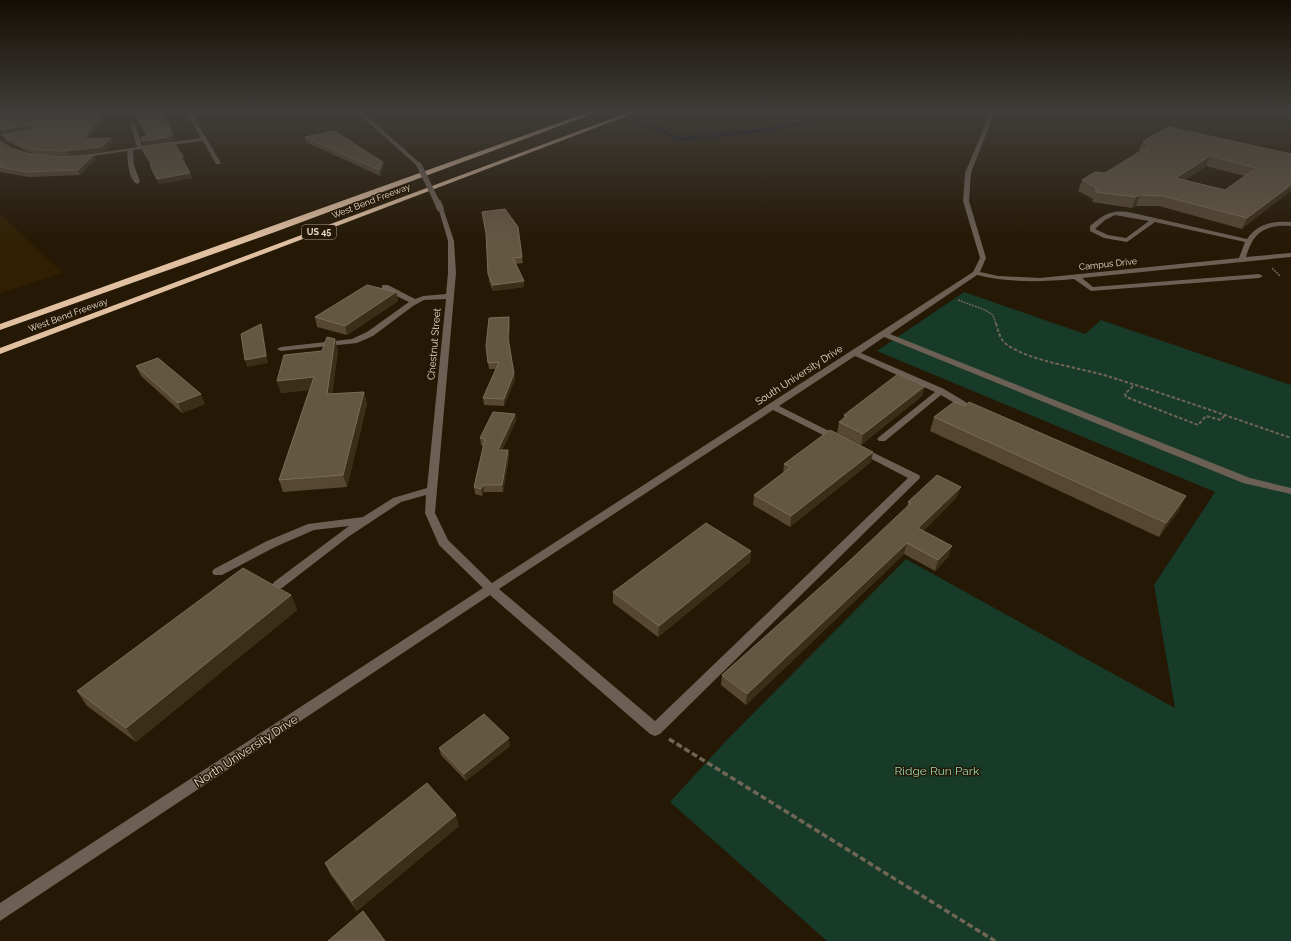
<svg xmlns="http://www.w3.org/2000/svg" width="1291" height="941" viewBox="0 0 1291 941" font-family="Raleway,sans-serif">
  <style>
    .built { fill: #301f03 }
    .green { fill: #173a29 }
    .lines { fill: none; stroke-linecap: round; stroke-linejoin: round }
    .stream { stroke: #00071e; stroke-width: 3 }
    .path-far2 { stroke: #716655; stroke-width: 1.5; stroke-dasharray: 2 1; stroke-linecap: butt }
    .path-far1 { stroke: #716655; stroke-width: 2; stroke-dasharray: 3.5 2; stroke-linecap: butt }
    .path { stroke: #716655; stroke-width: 3.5; stroke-dasharray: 6 3; stroke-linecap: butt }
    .minor { fill: #6c5f53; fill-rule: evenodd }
    .highway { fill: #e1c0a2; fill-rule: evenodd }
    .minor-bridge-far1 { stroke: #6c5f53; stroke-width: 5.5 }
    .minor-bridge { stroke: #6c5f53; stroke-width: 7 }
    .wall { fill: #554732; fill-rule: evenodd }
    .shaded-wall { fill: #3b2e18 }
    .building { fill: #645742; stroke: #786b58; fill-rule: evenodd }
    .labels { text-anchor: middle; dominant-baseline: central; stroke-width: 3; stroke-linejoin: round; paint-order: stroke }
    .far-street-label { font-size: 9px; fill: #e3dacd; stroke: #251804 }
    .shield { fill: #251804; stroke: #aaa091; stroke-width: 1 }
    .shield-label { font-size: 9px; font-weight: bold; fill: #e3dacd }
    .street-label { font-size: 10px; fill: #e3dacd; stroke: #251804 }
    .near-street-label { font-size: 12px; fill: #e3dacd; stroke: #251804 }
    .near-park-label { font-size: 12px; fill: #93d5b1; stroke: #251804 }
  </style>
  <rect width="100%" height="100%" fill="#251804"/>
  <path class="built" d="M0 214 63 273 0 293Z"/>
  <path class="green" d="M964 292 1085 334 1101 320 1291 385V941H827L670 802 725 742 906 559 1175 708 1154 585 1215 492 877 351Z"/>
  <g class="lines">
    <path class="stream" d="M637 123 652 126 677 138 687 139 697 136H713L772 129 806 122 814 118H839L865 111"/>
    <path class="path-far2" d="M1272 268 1280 276
      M958 300 985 310 993 315 996 324"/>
    <path class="path-far1" d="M996 323C998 331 1000 339 1006 344 1031 362 1078 367 1107 376 1169 395 1230 417 1291 438
      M1133 386 1125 394 1126 397 1198 425 1206 416 1221 420 1225 415"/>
    <path class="path" d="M669 739 995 941"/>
    <path class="minor" d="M186 111H190L221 163 220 164H216L203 141 133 150 134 165 140 182 137 184C128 179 128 161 127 151L81 158 78 156 137 147 131 125 133 124 135 125 142 146 201 138Z
      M356 111H361L421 164V166H417Z
      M991 111H995L971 173 969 201 986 258 980 272 998 276 1040 278 1239 258 1245 242 1155 222 1127 242 1104 238 1090 231V226C1106 213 1112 209 1133 213L1247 239C1258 223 1273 221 1291 222V226C1265 224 1253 232 1246 257L1291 253V257L1082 278 1093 287 1259 274 1263 276 1259 278 1091 291 1074 279C1041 282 1010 283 977 275L890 334 1250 478 1291 488V494L1243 483 884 337 861 353 944 389 979 410 981 412 979 414H973L941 395 885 441H879L877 439 879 437 935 392 855 356 779 406 841 437 843 439 841 441H835L773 410 499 589 655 721 908 478 858 452 856 450 858 448H864L919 475 920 477 919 479 660 734 655 736 650 734 490 595 0 921V903L483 588 439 545 425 513 426 495 401 502 348 537 282 588 278 589 274 588 272 585 274 582 349 526 314 530 275 547 222 575H214L212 572 214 569 267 541 308 524 363 517 393 498 427 488 446 299 424 300 413 306 373 336 357 343 281 351 277 349 281 347 352 339 367 332 409 302 382 289V285H388L415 299 423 296 446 294 448 273V241L438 207 443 208 454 241 456 273 435 513 448 540 492 583 973 272 980 258 963 201 965 173ZM1115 215 1149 221 1126 238 1108 235 1095 229 1105 220Z"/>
    <path class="highway" d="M592 111H600L275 232 0 330V324Z
      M632 111H640L0 354V348Z"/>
    <path class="minor-bridge-far1" d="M419 165 438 204"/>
    <path class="minor-bridge" d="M438 203 440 208"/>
  </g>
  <path class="wall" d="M0 111H69L101 114 102 119 89 139 111 138 113 143 103 152 68 156 45 155 96 159 80 175 29 177 0 172V141L11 148 27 153 37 154 25 151 5 140 2 135 21 132 0 135Z
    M129 111H161L175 139 170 140 171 142 144 146 147 136 133 112H129Z
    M305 137 384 167 380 176 306 142Z
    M1143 141 1291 154 1242 229 1159 206H1136L1132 208 1092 202 1093 199 1078 191 1082 180 1105 173 1141 151 1139 150ZM1206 166 1245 176 1225 190 1185 180Z
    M141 147 183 156 185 161 184 162 190 173 192 178 159 184 152 170 150 165H151L143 152Z
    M482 212 522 257 523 263 515 264 524 287 493 291 489 281 486 235Z
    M396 292 398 301 347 335 317 327 315 317Z
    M510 323 509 343 515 379 504 406 484 405 483 398 496 369H489L488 363Z
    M338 350 332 394 364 392 367 404 347 487 283 492 279 480 309 390 281 393 277 381Z
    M136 366 205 404 182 413 141 376Z
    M925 386 922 396 861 445 837 433 839 422 843 420 844 415Z
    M515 414 516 421 502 450H508L509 457 503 492H484L482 496 475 494 474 487 483 446 481 445 480 438Z
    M934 417 1179 510 1159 537 930 431Z
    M871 462 790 527 753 505 754 495 783 474 784 464Z
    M957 497 923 531 952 546 948 557 935 571 904 554 746 705 721 685 722 675 844 566 907 508 908 502Z
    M751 551 750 562 658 637 613 603V592Z
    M291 595 297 610 136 742 87 706 77 691Z
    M510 746 466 781 441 755 439 748Z
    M459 826 357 911 330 874 325 863Z"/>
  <path class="shaded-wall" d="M101 114 102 119 86 144 84 139Z
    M30 125 32 130 0 135V130Z
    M173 134 175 139 170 140 171 142 144 146 142 141Z
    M111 138 113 143 103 152 68 156 66 151Z
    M94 155 96 159 80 175 78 170Z
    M183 156 185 161 183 162 181 157Z
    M1210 156 1206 166 1172 188 1176 178Z
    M383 162 384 167 380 176 379 170Z
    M190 173 192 178 159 184 157 179Z
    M1291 185V191L1242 229 1247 218Z
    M1140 195 1136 206 1132 208 1136 197Z
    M524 281V287L493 291V285Z
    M396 292 398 301 347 335 345 326Z
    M509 317 510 323 509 344 508 338Z
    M261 324 263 331 268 363 247 367 245 360Z
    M335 339 338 350 330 406 327 394Z
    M514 373 515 379 504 406V399Z
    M314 377 317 389 281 393 277 381Z
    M925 386 922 396 861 445 863 434Z
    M364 392 367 404 347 487 343 475Z
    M201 394 205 404 182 413 178 403Z
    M515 414 516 421 499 457 498 450Z
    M508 450 509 457 503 492 502 485Z
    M873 452 871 462 790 527 791 516Z
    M483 485 484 492 482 496 481 489Z
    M961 487 957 497 915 539 918 528Z
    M1186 496 1179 510 1159 537 1166 523Z
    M907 543 904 554 746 705 747 694Z
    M952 546 948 557 935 571 938 560Z
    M751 551 750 562 658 637 659 626Z
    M291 595 297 610 136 742 126 728Z
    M509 738 510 746 466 781 464 774Z
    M456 815 459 826 357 911 352 901Z"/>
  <path class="building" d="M0 111H66L101 114 84 139 111 138 101 147 66 151 38 150 22 146 2 135 31 130 32 128 30 125 0 130Z
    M134 111H161L173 134 168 135 169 137 142 141 141 137 147 136Z
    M1169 127 1291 154V185L1247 218 1163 196 1140 195 1136 197 1096 192V188L1082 180 1095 172 1105 173 1149 146 1143 141ZM1210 156 1256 168 1225 190 1176 178Z
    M334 131 383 162 379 170 305 137Z
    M0 141 11 148 27 153 59 157 94 155 78 170 27 172 0 167Z
    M173 142 183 156 181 157 190 173 157 179 150 165H152L141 147Z
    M505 209 518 227 522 257 513 258 524 281 493 285 488 274 486 233 482 212Z
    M367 285 396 292 345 326 315 317Z
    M509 317 508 338 514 373 504 399 483 398 499 362 488 363 486 346 489 318Z
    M261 324 266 356 245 360 241 334Z
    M327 337 335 339 327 394 364 392 343 475 279 480 314 377 277 381 284 355 322 351Z
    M158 358 201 394 178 403 136 366Z
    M898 374 925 386 863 434 839 422 847 416 844 415Z
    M954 402 965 406 969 402 1186 496 1166 523 934 417Z
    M493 412 515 414 498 450H508L502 485H483L481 489 474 487 485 439 480 438Z
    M830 430 873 452 791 516 754 495 791 467 784 464Z
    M937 475 961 487 918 528 952 546 938 560 907 543 747 694 722 675 844 566 911 503 908 502Z
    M706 523 751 551 659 626 613 592Z
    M243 568 291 595 126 728 77 691Z
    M484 714 509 738 464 774 439 748Z
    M427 783 456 815 352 901 325 863Z
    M363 911 385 941H328Z"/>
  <linearGradient id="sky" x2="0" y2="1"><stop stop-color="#140d02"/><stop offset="0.46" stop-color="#403d3a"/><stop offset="1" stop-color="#403d3a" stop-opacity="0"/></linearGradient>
  <rect width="1291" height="243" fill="url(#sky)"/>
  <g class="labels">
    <g class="far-street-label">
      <text transform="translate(371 201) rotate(-21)">West Bend Freeway</text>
      <text transform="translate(1108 264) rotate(-6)">Campus Drive</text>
      <text transform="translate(68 315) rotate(-20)">West Bend Freeway</text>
    </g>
    <rect class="shield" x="302" y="225" width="34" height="14" rx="3"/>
    <g class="shield-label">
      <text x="319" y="232">US 45</text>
    </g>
    <g class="street-label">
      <text transform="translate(434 344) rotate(-85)">Chestnut Street</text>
      <text transform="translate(799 375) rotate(-33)">South University Drive</text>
    </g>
    <g class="near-street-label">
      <text transform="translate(246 751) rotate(-33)">North University Drive</text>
    </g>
    <g class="near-park-label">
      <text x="937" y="771">Ridge Run Park</text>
    </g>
  </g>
</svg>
